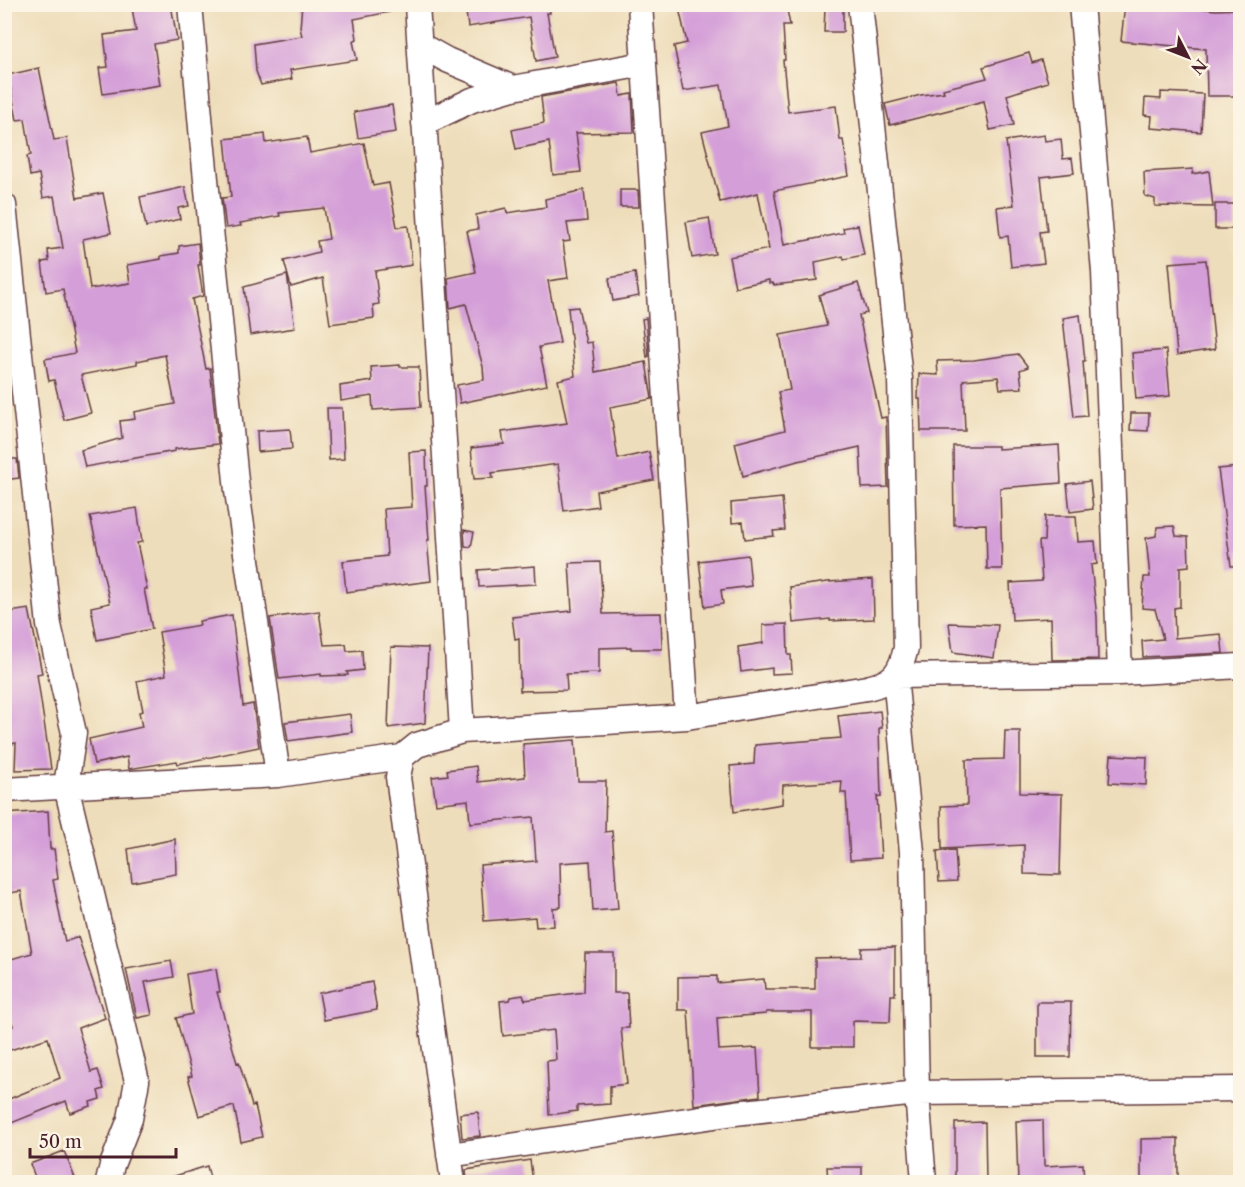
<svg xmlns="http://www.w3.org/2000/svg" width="1245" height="1187" viewBox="0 0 1245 1187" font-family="'Libre Caslon Text',serif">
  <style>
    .building { fill: #d49ed8 }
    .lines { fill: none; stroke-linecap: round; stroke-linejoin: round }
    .minor-casing { stroke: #633c40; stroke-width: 27 }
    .minor { stroke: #fff; stroke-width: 24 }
  </style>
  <rect width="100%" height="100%" fill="#fcf5e5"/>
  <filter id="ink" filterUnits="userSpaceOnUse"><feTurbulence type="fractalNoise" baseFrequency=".0167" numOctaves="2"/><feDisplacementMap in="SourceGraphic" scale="12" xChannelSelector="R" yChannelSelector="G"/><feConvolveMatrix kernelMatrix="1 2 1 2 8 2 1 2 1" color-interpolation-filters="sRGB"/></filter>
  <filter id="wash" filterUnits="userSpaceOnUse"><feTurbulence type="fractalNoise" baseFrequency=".008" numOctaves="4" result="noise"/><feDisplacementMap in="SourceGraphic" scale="24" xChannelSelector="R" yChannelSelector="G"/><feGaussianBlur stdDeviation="1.35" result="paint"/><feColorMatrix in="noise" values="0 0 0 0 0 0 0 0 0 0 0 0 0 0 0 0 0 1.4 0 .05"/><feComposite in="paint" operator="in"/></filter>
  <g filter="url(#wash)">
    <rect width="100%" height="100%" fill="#eeddba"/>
    <g id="blocks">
      <path class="building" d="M150 4H171L177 40 154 44 160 85 103 94 99 68 108 67 104 35 136 31 132 8Z
        M302 4H389L390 12 354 19 357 39 353 41 357 60 290 70 292 79 261 85 256 71 254 44 302 36 300 28Z
        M465 4H549L550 13H547L555 57 536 61 529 17 468 27Z
        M678 4 786 5 790 25H783L785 60H783L788 112 836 106 840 140H843L849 176 774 191 784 245 844 233 843 228 858 225 864 255 844 259 843 256 815 262 817 280 774 285 773 283H769V280L735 287 729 257 769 249 758 193 720 202 702 132 728 126 721 85 683 91 674 46 687 43Z
        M1125 4H1155L1216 10 1240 9V96H1207L1206 49 1121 41Z
        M825 8H843V32H824Z
        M1029 53 1032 63 1041 60 1048 82 1007 95 1014 125 990 130 984 101 890 125 885 104 921 95 944 92 943 89 987 78 983 67Z
        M39 68 54 140 67 138 77 198 103 193 111 233 83 239 90 289 130 283 127 265 161 259V256L179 253V246L198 243 200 265H198L203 296 192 299 206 369 210 368 218 444 175 449V451L85 467 81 450 122 438 120 421 135 419 134 412 175 404 165 355 137 361V364L81 375 91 413 64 420 54 380 49 381 45 359 75 353 63 289 46 292 42 262 49 261 48 250 63 248 54 196 43 198 39 174 30 176 27 156 31 155 25 119 17 120 8 75Z
        M619 83 621 96 632 94 634 132 576 133 581 172 553 175 549 142 516 149 512 130 544 123 541 97Z
        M1161 92 1203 94 1201 132 1151 128 1152 116 1144 115 1145 98 1161 99Z
        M392 105 396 132 358 138 354 112Z
        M265 134 266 143 307 137 310 153 364 143 373 186 389 183 397 227 408 226 412 265 375 271 379 304 373 305 374 318 330 324 323 278 291 287 284 261 319 252 317 241 329 239 324 208 279 213 280 216 240 223 241 226 226 228 222 198 231 197 225 139Z
        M1044 135 1045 141 1061 139 1063 159 1072 158 1074 173 1041 177 1047 231 1040 232 1044 263 1011 267 1008 236 1000 237 997 207 1014 205 1006 141Z
        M1193 169 1192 174 1209 171 1213 207 1155 206V199L1145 196 1144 172Z
        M185 187 189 206 178 208 180 219 146 227 140 197Z
        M584 190 587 221 567 223 570 241 563 242 568 278 548 281 560 343 539 347 547 385 460 403 457 385 484 380 483 367 466 304 450 308 448 278 476 272 467 231 478 229 476 215 506 208 507 213 546 207 545 199Z
        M620 190H638L639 207H620Z
        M1215 204H1235V229H1215Z
        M709 218 715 254 692 258 686 222Z
        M1206 260 1215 349 1177 355 1169 263Z
        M635 273 639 296 613 301 609 278Z
        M287 275 295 328 250 335 244 287Z
        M858 283 867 313 859 315 870 370 881 418 886 417 888 487 862 488 860 447 798 461 743 476 735 443 785 430 778 392 790 390 780 335 827 326 819 295Z
        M578 307 586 343 592 342 595 372 646 362 652 399 610 407 618 459 649 452 654 480 596 491 598 506 564 511 558 464 492 473 493 478 474 479 471 448 504 444 502 432 567 423 558 380 575 376 568 308Z
        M1080 315 1085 361H1083L1087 416 1074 417 1063 318Z
        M646 318 649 356 647 357 642 319Z
        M1166 350 1170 396 1136 399 1132 353Z
        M1018 354 1028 367 1020 370 1022 388 1000 389 998 377 963 380 965 431H921L920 399H918L919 374 938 375 937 361 974 360Z
        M400 365V367H419L421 407 373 410 372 396 341 401 340 386 372 381 371 367Z
        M327 408H342L344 459 329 460Z
        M1131 413H1149L1148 431 1130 430Z
        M290 429 292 449 258 452 257 431Z
        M1059 445 1061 483 1000 488 1002 569H987L986 524 954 525 953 446H998V449Z
        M426 451 427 486H425L429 540H427L431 581 346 592 343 561 387 556 384 509 412 507 409 452Z
        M4 459H17L19 478 4 480Z
        M1240 467V504H1238L1240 523V566H1231L1218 469Z
        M1090 481 1093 509 1070 512 1067 484Z
        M782 498 785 530 773 531 774 536 745 539 743 522 732 523 731 503Z
        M137 508 142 542 137 543 147 589H144L152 629 97 640 91 607 110 603 90 516Z
        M1045 516H1076L1078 542 1095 541 1097 564 1091 565 1097 617 1098 659 1052 660 1051 618 1012 620 1010 583 1042 581 1039 541H1044Z
        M1174 526 1176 536 1188 537 1189 566 1180 567V607L1174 608 1175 638 1221 634 1223 653 1143 657 1142 641 1163 639 1155 609 1142 608 1144 577H1150L1146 538 1156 536 1157 527Z
        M464 530 474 532 471 547 465 546Z
        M748 555 751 586 721 590 723 604 705 607 699 561Z
        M600 562 603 614 661 613 662 649H631V647L599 648V673L566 674 567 690 520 691 519 638 515 639 512 617 572 611 569 563Z
        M535 566 536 584 479 587 478 570Z
        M873 579 874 619 830 621V619L793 623 790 587 828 582Z
        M29 609 42 673 37 674 51 769 15 770 16 743 11 744 4 700V613Z
        M319 611 324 645 346 644 347 651 362 650 363 670 347 672 348 675 321 676V674L279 679 270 618Z
        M232 615 243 706 253 704 259 747 178 764 177 761 129 769 127 757 94 764 89 739 142 727 139 712 143 711 137 681 166 675 159 632 200 625 199 621Z
        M949 623 998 625 994 658 953 652Z
        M787 624 788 655H791L792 673 772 674V668L741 672 738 647 763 643V625Z
        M391 647 428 648 425 723 388 728Z
        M880 711 882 728H879L881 797 877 796 881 858 850 860 846 793H841L842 781 783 785 782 804 734 812 730 766 754 764 755 745 841 738 838 716Z
        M350 714 352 732 288 741 285 722Z
        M1005 731H1020V793L1062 794 1060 875 1024 874V845L942 849 941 806 967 805 966 760 1004 759Z
        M575 740 578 781H606L605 832 612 831 618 909 593 911 590 861 560 863 561 907 553 908 554 926 536 927 535 917 484 921 480 865 536 861 533 817 470 823 468 800 436 804 432 777 448 775 447 770 476 766 478 782 525 777 523 744Z
        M1111 755 1147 757 1146 785 1109 783Z
        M48 811 50 849H54L58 879 53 880 65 942 78 937 105 1018 78 1028 91 1072 98 1070 104 1089 98 1091 100 1099 90 1102 91 1106 70 1113 66 1101 4 1126V1101L60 1078 48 1038 4 1052V1026H13L4 996V961L32 953 21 891 4 894V814Z
        M175 839 176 874 132 882 128 849Z
        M955 850 957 881 939 882 937 851Z
        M895 947V995H891L890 1022 853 1021V1047H812V1012H766V1014L717 1018 719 1050 757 1048 760 1096 694 1105 688 1010H678V977L717 976V983L764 979 765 989H815V958L861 957V948Z
        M585 953H614V993H627L629 1028H621L627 1084 610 1086V1104L577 1106V1111L549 1115 547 1061 556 1060 554 1030 503 1036 500 1001 510 1000 511 997 523 995 525 1000 584 992Z
        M171 961 174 977 145 982 152 1015 137 1018 126 969Z
        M216 969 220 992H217L237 1063 239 1062 252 1106 255 1105 262 1137 241 1142 234 1106 199 1116 188 1077 192 1076 176 1018 192 1014 186 974Z
        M372 982 377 1010 324 1020 319 993Z
        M1037 1002H1071L1070 1057H1037Z
        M478 1112 480 1136 462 1138 460 1114Z
        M1043 1120 1044 1166 1083 1164 1084 1182H1018L1016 1121Z
        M985 1122 986 1182H955V1123Z
        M1178 1138V1182H1141V1139Z
        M64 1151 75 1178 63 1182H37L30 1164Z
        M530 1160 533 1182H467L466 1170Z
        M207 1166 211 1182H166L165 1179Z
        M827 1167H862V1182H828Z"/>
    </g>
  </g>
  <g filter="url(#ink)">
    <use href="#blocks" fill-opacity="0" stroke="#633c40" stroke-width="1.5"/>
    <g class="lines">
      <g class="minor-casing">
        <path id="minor" d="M190 4 202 139 237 491 278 775
          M417 4 462 731
          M640 4 687 717
          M1081 4 1104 272 1120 673
          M420 45 447 60 513 88
          M424 123 472 100 513 88 644 64
          M4 205 49 625 74 733 66 786 137 1081 130 1119 112 1165 108 1182
          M4 790 278 775 402 757
          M449 1155 735 1113 917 1093 1240 1089
          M453 1182 398 777 402 757 417 745 462 731 687 717 867 688C893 682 900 674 906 648L900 379 860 4
          M924 1182 917 1093 912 852 895 676 1120 673 1240 666"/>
      </g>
      <use href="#minor" class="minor"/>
    </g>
  </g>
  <rect width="1245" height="1187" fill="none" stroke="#fcf5e5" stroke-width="24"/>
  <g transform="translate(1188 57) rotate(132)" stroke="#fcf5e5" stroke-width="4.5" paint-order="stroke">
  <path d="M0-4.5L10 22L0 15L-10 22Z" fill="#4a1f2b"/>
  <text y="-9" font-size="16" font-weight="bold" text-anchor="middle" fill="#4a1f2b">N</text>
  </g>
  <path d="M30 1148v9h146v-9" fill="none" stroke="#4a1f2b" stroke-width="3"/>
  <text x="39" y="1148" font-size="18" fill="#4a1f2b" stroke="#fcf5e5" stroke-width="4.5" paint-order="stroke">50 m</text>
</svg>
